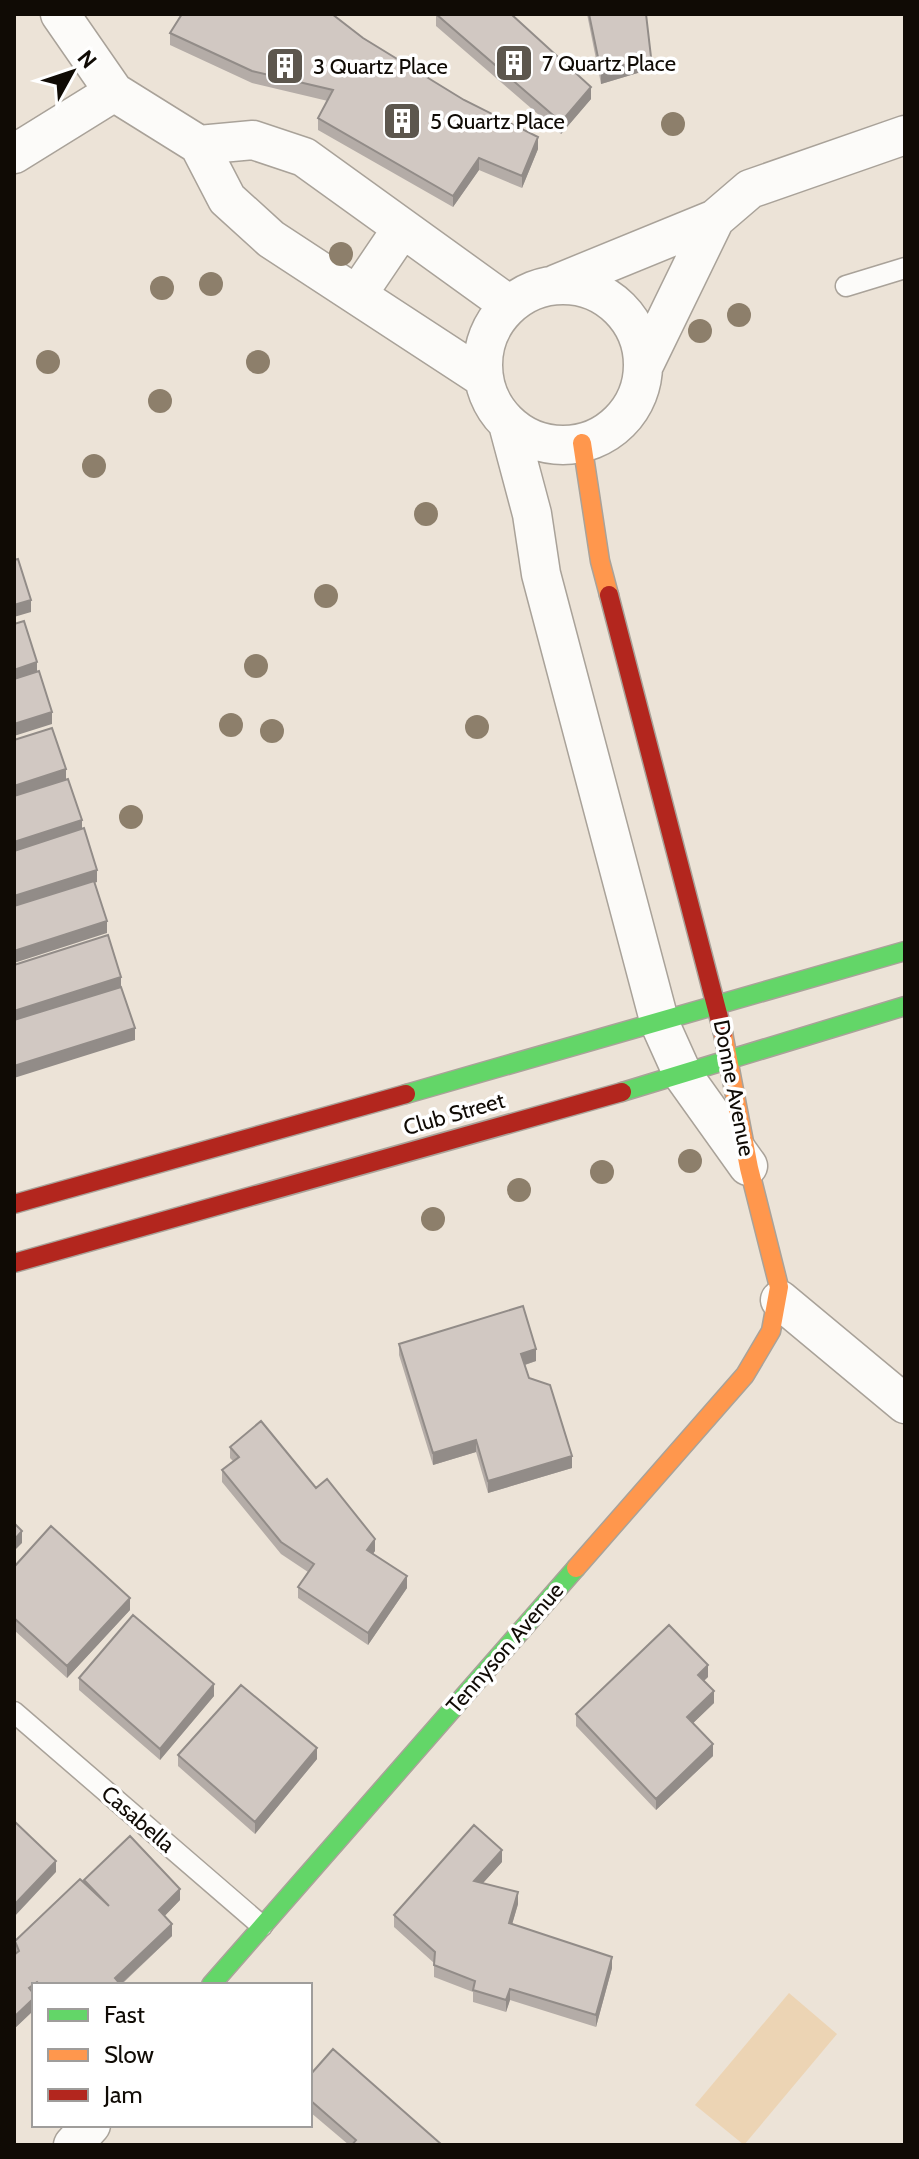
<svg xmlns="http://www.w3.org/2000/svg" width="919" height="2159" viewBox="0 0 919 2159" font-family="Cabin,sans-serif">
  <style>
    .green { fill: #ecd4b4 }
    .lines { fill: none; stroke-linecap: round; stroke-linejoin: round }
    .lane-casing { stroke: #a9a299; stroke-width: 23 }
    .street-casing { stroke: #a9a299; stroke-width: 41 }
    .fast-casing { stroke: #a9a299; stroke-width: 21 }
    .slow-casing { stroke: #a9a299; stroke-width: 21 }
    .jam-casing { stroke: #a9a299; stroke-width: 21 }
    .lane { stroke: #fcfbf9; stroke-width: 20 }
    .street { stroke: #fcfbf9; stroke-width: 38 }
    .fast { stroke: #63d668; stroke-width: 18 }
    .slow { stroke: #ff974d; stroke-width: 18 }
    .jam { stroke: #b3261e; stroke-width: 18 }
    .tree { fill: #8d7f6b }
    .wall { fill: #b4aca7 }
    .shaded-wall { fill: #928c88 }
    .building { fill: #d1c8c2; stroke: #928c88; stroke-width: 2 }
    .labels { text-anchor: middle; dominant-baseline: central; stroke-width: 7; stroke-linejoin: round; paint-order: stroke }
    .poi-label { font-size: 22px; fill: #100b05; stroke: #fff; text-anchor: start }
    .street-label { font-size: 22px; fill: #100b05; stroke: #fff }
  </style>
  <rect width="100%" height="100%" fill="#ece3d7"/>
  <path class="green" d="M789 1993 837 2034 744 2145 695 2105Z"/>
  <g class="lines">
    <g class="lane-casing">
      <path id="lane" d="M846 286 905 268
        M14 1712 262 1926"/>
    </g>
    <g class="street-casing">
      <path id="street" d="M60 14 114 92 199 145
        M199 145 227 199 271 239 482 377
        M199 145 253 140 304 157 508 304
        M14 154 114 92
        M556 284 715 219 750 189 905 135
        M483 365a80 80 0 1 1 160 0a80 80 0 1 1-160 0Z
        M357 295 401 230
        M644 365 715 219
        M508 424 532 514 541 574 660 1024 683 1075 748 1166
        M780 1300 905 1404
        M73 2145 91 2125"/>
    </g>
    <g class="fast-casing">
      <path id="fast" d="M622 1092 905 1006
        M406 1094 905 951
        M211 1985 576 1568"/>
    </g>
    <g class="slow-casing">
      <path id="slow" d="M582 443 600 561 609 595
        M576 1568 745 1375 771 1331 779 1287 749 1168 723 1033"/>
    </g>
    <g class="jam-casing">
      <path id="jam" d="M609 595 723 1033
        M14 1204 406 1094
        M14 1263 622 1092"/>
    </g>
    <use href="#lane" class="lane"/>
    <use href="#street" class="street"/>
    <use href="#fast" class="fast"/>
    <use href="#slow" class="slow"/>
    <use href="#jam" class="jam"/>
  </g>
  <g class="tree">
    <circle cx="673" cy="124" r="12"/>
    <circle cx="341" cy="254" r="12"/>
    <circle cx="211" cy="284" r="12"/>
    <circle cx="162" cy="288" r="12"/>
    <circle cx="739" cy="315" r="12"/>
    <circle cx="700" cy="331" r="12"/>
    <circle cx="48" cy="362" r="12"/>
    <circle cx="258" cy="362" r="12"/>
    <circle cx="160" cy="401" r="12"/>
    <circle cx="94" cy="466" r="12"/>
    <circle cx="426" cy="514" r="12"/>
    <circle cx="326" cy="596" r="12"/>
    <circle cx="256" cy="666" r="12"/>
    <circle cx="231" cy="725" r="12"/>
    <circle cx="477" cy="727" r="12"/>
    <circle cx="272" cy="731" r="12"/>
    <circle cx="131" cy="817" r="12"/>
    <circle cx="690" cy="1161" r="12"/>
    <circle cx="602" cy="1172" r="12"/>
    <circle cx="519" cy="1190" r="12"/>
    <circle cx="433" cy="1219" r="12"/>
  </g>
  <path class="wall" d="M436 14 513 16 591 99 561 134 436 26Z
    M587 14H646L651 69 601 84Z
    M333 15 363 38 538 149 522 188 479 170 453 207 318 130V118L328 101 252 83 170 45V33Z
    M399 1344 536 1361 525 1365 529 1378 572 1468 488 1493 476 1452 433 1465 399 1355Z
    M230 1447 316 1488 375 1551 373 1553 407 1588 368 1645 298 1598V1587L308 1572 281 1554 222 1482V1470L233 1461 230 1458Z
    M14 1567 130 1610 67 1678 14 1630Z
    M708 1677 704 1681 714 1703 693 1723 713 1756 656 1810 576 1726V1714Z
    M79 1678 214 1696 160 1760 79 1690Z
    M178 1755 317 1759 255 1834 178 1766Z
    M502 1862 483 1883 518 1904 512 1924 612 1968 596 2027 510 2000 506 2012 473 2002V1992L434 1977V1963L394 1927V1915Z
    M84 1880 180 1900 164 1916 172 1936 121 1985H34V2010L14 2029 15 1941 84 1882Z
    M310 2075 442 2145H349L310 2112Z"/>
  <path class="shaded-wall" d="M651 57V69L601 84V72Z
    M591 87V99L561 134V122Z
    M538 137V149L522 188V176Z
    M479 158V170L453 207V196Z
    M31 600V612L14 617V605Z
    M37 662V674L14 681V670Z
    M52 712V724L14 736V724Z
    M66 769V781L14 797V786Z
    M82 820V832L14 853V842Z
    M97 870V882L14 908V896Z
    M107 921V933L14 963V951Z
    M121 977V989L14 1023V1011Z
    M135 1028V1040L14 1078V1066Z
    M536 1349V1361L521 1366V1354Z
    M476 1440V1452L433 1465V1453Z
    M572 1456V1468L488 1493V1481Z
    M22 1531V1543L14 1551V1540Z
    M375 1539V1551L367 1562V1550Z
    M407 1576V1588L368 1645V1633Z
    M130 1598V1610L67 1678V1666Z
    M708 1665V1677L698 1686V1675Z
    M214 1684V1696L160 1760V1749Z
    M714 1691V1703L687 1729V1717Z
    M713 1744V1756L656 1810V1799Z
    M317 1748V1759L255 1834V1822Z
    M502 1850V1862L474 1893V1881Z
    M56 1861V1872L14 1917V1905Z
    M180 1889V1900L159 1922V1910Z
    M518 1892V1904L509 1935V1923Z
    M172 1924V1936L120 1985 115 1978Z
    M612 1957V1968L596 2027V2015Z
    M510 1989V2000L506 2012V2000Z
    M34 1998V2010L14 2029V2017Z"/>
  <path class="building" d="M182 14H332L363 38 464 100 538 137 522 176 479 158 453 196 318 118 333 90 252 71 170 33Z
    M436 14H511L591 87 561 122Z
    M589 14H646L651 57 601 72Z
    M18 559 31 600 14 605V560Z
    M24 621 37 662 14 670V624Z
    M39 671 52 712 14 724V679Z
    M52 728 66 769 14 786V740Z
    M68 779 82 820 14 842V796Z
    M84 828 97 870 14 896V851Z
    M94 881 107 921 14 951V906Z
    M108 935 121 977 14 1011V965Z
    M121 987 135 1028 14 1066V1020Z
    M523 1306 536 1349 521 1354 529 1378 550 1385 572 1456 488 1481 476 1440 433 1453 399 1344Z
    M261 1421 316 1488 327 1479 375 1539 367 1550 407 1576 368 1633 298 1587 314 1564 281 1542 222 1470 239 1457 230 1447Z
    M14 1523 22 1531 14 1540Z
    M51 1526 130 1598 67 1666 14 1618V1567Z
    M133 1615 214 1684 160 1749 79 1678Z
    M669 1625 708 1665 698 1675 714 1691 687 1717 713 1744 656 1799 576 1714Z
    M241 1685 317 1748 255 1822 178 1755Z
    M14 1821 56 1861 14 1905Z
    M474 1825 502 1850 474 1881 518 1892 509 1923 612 1957 596 2015 510 1989 506 2000 473 1990 475 1981 434 1965 435 1952 394 1915Z
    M130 1836 180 1889 159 1910 172 1924 115 1978 121 1985H40L37 1982 29 1988 34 1994V1998L14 2017V1955L19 1951 15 1941 80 1879 109 1906 84 1880Z
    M333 2049 442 2145H352L356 2140 310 2100V2075Z"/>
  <defs>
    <g id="building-square" transform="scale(2)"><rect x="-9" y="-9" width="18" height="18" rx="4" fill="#5d574e" stroke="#fff"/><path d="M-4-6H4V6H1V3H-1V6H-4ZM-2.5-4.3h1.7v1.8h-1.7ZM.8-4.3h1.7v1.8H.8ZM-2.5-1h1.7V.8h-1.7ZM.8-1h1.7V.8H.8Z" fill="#fff"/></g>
  </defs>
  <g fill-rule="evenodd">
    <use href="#building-square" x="514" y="63"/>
    <use href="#building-square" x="285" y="66"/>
    <use href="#building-square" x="402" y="121"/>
  </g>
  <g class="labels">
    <g class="poi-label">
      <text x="542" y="63">7 Quartz Place</text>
      <text x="313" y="66">3 Quartz Place</text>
      <text x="430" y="121">5 Quartz Place</text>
    </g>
    <g class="street-label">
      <text transform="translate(734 1088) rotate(79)">Donne Avenue</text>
      <text transform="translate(454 1114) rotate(-16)">Club Street</text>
      <text transform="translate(505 1648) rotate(-49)">Tennyson Avenue</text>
      <text transform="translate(138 1819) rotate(41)">Casabella</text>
    </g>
  </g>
  <rect width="919" height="2159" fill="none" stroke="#100b05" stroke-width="32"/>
  <rect x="32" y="1983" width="280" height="144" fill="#ffffff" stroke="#9f9d9b" stroke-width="2"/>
  <rect x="48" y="2009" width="40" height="12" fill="#63d668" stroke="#9f9d9b" stroke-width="2"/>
  <text x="104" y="2023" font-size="24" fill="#100b05">Fast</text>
  <rect x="48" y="2049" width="40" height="12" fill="#ff974d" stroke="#9f9d9b" stroke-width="2"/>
  <text x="104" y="2063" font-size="24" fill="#100b05">Slow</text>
  <rect x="48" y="2089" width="40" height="12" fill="#b3261e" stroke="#9f9d9b" stroke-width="2"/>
  <text x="104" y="2103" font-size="24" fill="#100b05">Jam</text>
  <g transform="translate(72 72) rotate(50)" stroke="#ffffff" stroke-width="6" paint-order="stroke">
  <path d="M0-6L14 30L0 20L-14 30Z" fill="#100b05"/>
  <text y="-12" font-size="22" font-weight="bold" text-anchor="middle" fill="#100b05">N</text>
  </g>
</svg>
